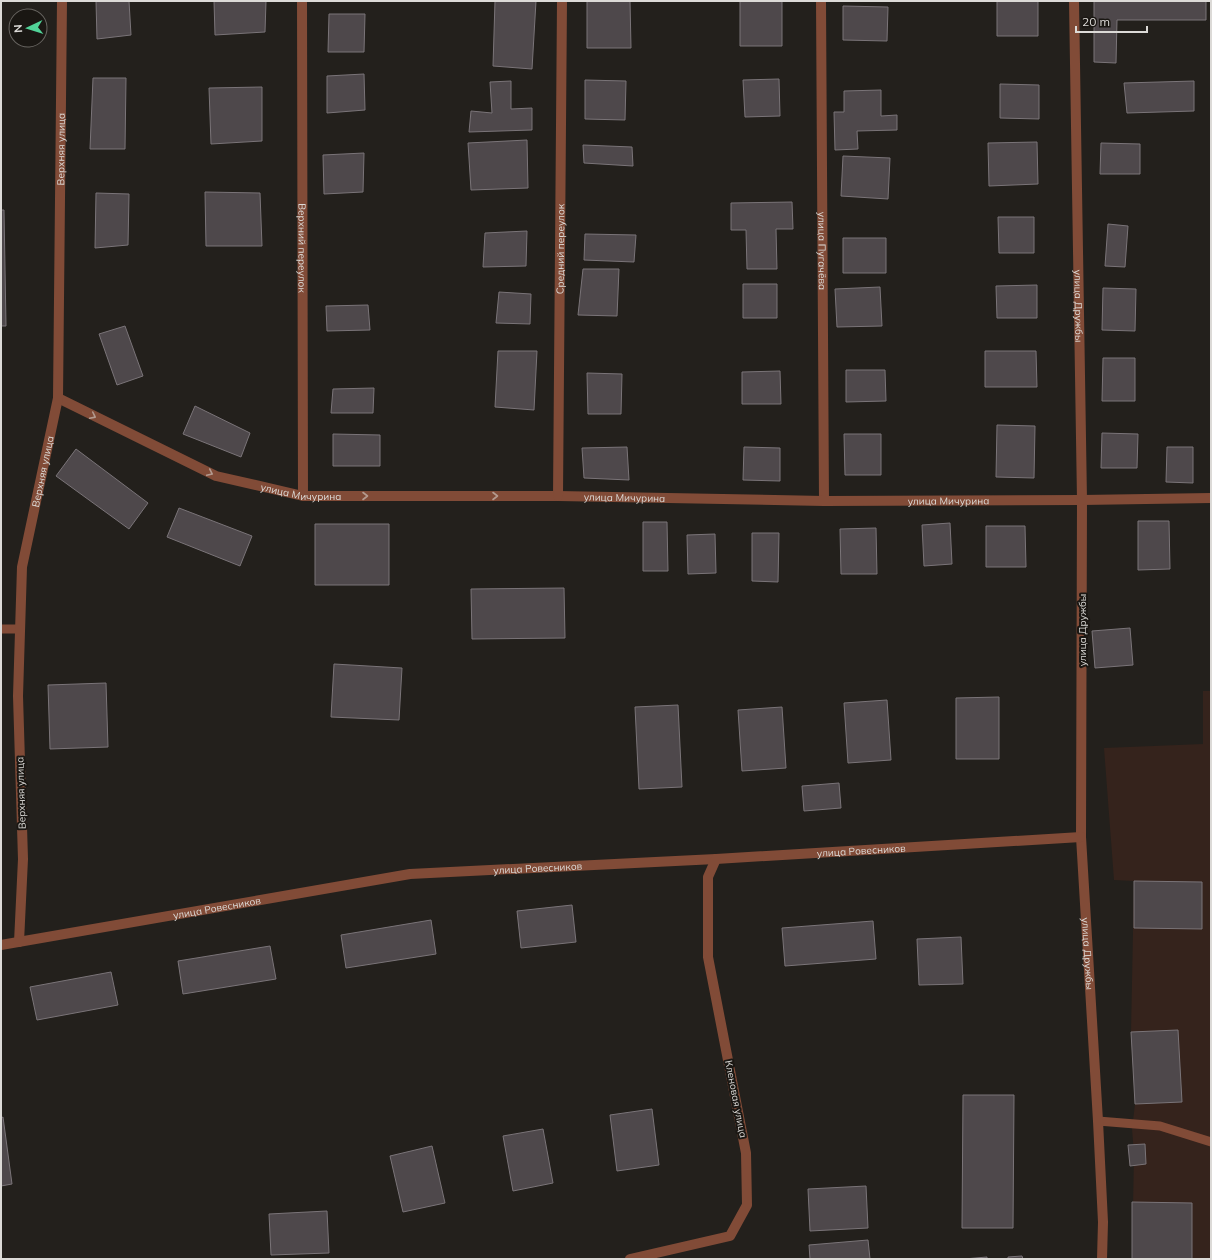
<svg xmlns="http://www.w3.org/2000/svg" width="1212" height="1260" viewBox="0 0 1212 1260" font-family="Mulish,sans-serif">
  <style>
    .industrial { fill: #35231c }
    .building { fill: #4e484b; stroke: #7a7478 }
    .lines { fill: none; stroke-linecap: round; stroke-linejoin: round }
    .service { stroke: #814b37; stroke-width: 9 }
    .minor { stroke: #814b37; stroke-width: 10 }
    .oneway { stroke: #b39a8f }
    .labels { text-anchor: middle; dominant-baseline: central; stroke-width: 4; stroke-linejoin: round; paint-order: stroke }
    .street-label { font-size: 10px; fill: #dcdad7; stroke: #1a1713 }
  </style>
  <rect width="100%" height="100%" fill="#23201c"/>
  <path class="industrial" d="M1203 691H1211V1259H1132L1134 1154 1132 1129 1135 1104 1131 1032 1134 881 1114 880 1104 748 1203 744Z"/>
  <path class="building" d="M96 1H129L131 35 97 39Z
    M214 1H266L265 32 215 35Z
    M495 1H536L532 69 493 66Z
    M587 1H630L631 48H587Z
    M740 1H782V46H740Z
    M997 1H1038V36H997Z
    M1094 1H1206V20H1117L1116 63 1094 62Z
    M843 6 888 7 887 41 843 40Z
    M329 14H365L364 52H328Z
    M364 74 365 110 327 113V76Z
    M93 78H126L125 149H90Z
    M779 79 780 116 745 117 743 80Z
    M585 80 626 81 625 120 585 119Z
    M511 81V109L532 108V130L469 132 471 111 492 113 490 82Z
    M1194 81V111L1127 113 1124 83Z
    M1000 84 1039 85V119L1000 118Z
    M262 87V141L211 144 209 88Z
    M881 90V116L897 115V130L857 131 858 149 835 150 834 112H844V91Z
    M527 140 528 188 471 190 468 143Z
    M1037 142 1038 184 989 186 988 143Z
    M1101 143 1140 144V174H1100Z
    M583 145 632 147 633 166 584 163Z
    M364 153 363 192 324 194 323 155Z
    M843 156 890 158 888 199 841 196Z
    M205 192 260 193 262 246H206Z
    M96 193 129 194 128 245 95 248Z
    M792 202 793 229H776L777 269H747L746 230H731V203Z
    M1 210H4L6 326H1Z
    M998 217H1034V253H999Z
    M1108 224 1128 226 1125 267 1105 266Z
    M527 231 526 266 483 267 485 233Z
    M585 234 636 235 634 262 584 260Z
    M843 238H886V273H843Z
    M583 269H619L617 316 578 315Z
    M743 284H777V318H743Z
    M1037 285V318H997L996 286Z
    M880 287 882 326 837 327 835 289Z
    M1103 288 1136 289 1135 331 1102 330Z
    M499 292 531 294 530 324 496 323Z
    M368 305 370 330 327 331 326 306Z
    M125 326 143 376 117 385 99 334Z
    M498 351H537L534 410 495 407Z
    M985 351H1036L1037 387H985Z
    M1103 358H1135V401H1102Z
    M846 370H885L886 401 846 402Z
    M780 371 781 404H742V372Z
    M587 373 622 374 621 414H588Z
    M374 388 373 413H331L333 389Z
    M195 406 250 433 241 457 183 434Z
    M997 425 1035 426 1034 478 996 477Z
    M1102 433 1138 434 1137 468H1101Z
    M333 434 380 435V466H333Z
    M844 434H881V475H845Z
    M627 447 629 480 584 478 582 448Z
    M744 447 780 448V481L743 480Z
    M1167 447H1193V483L1166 482Z
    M76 449 148 503 129 529 56 476Z
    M179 508 252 536 240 566 167 537Z
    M1138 521H1169L1170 569 1138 570Z
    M643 522H667L668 571H643Z
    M950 523 952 564 924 566 922 525Z
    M315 524H389V585H315Z
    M986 526H1025L1026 567H986Z
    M876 528 877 574H841L840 529Z
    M752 533H779L778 582 752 581Z
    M715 534 716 573 688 574 687 535Z
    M564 588 565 638 472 639 471 589Z
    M1130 628 1133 665 1095 668 1092 631Z
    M334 664 402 668 399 720 331 717Z
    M106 683 108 747 50 749 48 685Z
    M999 697V759H956V698Z
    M887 700 891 760 848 763 844 703Z
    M678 705 682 787 639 789 635 707Z
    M782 707 786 768 742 771 738 710Z
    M839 783 841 808 804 811 802 786Z
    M1134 881 1202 882V929L1134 928Z
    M572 905 576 942 521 948 517 911Z
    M431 920 436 954 346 968 341 935Z
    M873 921 876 959 785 966 782 928Z
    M961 937 963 984 919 985 917 939Z
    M270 946 276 979 183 994 178 961Z
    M111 972 118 1005 37 1020 30 987Z
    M1178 1030 1182 1102 1135 1104 1131 1032Z
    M963 1095H1014L1013 1228H962Z
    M652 1109 659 1165 617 1171 610 1115Z
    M3 1117 12 1184 1 1186V1118Z
    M543 1129 553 1183 513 1191 503 1136Z
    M1145 1144 1146 1164 1130 1166 1128 1145Z
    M432 1146 445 1203 403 1212 390 1156Z
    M866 1186 868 1228 810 1231 808 1189Z
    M1132 1202 1192 1203V1259H1132Z
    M327 1211 329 1253 271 1255 269 1214Z
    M868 1240 870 1259H810L809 1245Z
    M1022 1256 1023 1259H1008V1257Z
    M987 1257V1259H964Z"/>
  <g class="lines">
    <path class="service" d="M1 629H20
      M1098 1121 1160 1126 1211 1142"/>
    <g class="minor">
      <path id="s1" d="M302 1 303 496"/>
      <path id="s2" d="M821 1 824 501"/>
      <path id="s3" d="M1074 1 1082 500 1081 837 1098 1121 1103 1222 1102 1259"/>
      <path id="s4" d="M58 398 216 476 303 496H558L824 501 1082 500 1211 498"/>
      <path id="s5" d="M558 496 562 1"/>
      <path id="s6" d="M19 942 23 859 18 696 22 567 58 398 62 1"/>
      <path id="s7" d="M1 945 410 874 716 859 1081 837"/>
      <path d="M630 1259 730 1236 747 1205 746 1153 708 957V877L716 859"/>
    </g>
  </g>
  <defs><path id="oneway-chevron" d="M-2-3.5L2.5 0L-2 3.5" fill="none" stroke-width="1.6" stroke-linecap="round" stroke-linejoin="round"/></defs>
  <g class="oneway">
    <use href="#oneway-chevron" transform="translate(93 416) rotate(26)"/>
    <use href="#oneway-chevron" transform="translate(210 473) rotate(25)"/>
    <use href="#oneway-chevron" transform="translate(365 496)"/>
    <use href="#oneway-chevron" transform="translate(495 496)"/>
  </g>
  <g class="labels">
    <g class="street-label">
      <text stroke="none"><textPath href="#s6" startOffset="797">Верхняя улица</textPath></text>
      <text stroke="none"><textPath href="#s1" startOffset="247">Верхний переулок</textPath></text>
      <text stroke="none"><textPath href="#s5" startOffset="247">Средний переулок</textPath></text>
      <text stroke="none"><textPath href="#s2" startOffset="250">улица Пугачёва</textPath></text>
      <text stroke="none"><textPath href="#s3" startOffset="305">улица Дружбы</textPath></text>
      <text stroke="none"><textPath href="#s6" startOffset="473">Верхняя улица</textPath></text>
      <text stroke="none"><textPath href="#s4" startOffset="263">улица Мичурина</textPath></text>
      <text stroke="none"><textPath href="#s4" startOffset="587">улица Мичурина</textPath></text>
      <text stroke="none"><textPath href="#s4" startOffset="911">улица Мичурина</textPath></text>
      <text transform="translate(1082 630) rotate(-90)">улица Дружбы</text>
      <text transform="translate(21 793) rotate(-92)">Верхняя улица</text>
      <text stroke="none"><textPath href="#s7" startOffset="867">улица Ровесников</textPath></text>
      <text stroke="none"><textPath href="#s7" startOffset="543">улица Ровесников</textPath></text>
      <text stroke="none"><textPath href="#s7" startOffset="219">улица Ровесников</textPath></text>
      <text stroke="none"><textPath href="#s3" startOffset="953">улица Дружбы</textPath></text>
      <text transform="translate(736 1099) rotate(79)">Кленовая улица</text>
    </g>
  </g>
  <rect width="1212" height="1260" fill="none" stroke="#dcdad7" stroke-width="4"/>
  <g transform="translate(28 28) rotate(266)"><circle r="19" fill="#1a1713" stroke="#686561"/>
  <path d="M0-3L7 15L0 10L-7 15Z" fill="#51d398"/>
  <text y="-6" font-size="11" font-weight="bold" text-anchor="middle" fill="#dcdad7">N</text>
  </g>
  <path d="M1076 26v6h71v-6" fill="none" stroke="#dcdad7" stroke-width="2"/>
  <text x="1082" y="26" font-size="12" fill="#dcdad7" stroke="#1a1713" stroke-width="3" paint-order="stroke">20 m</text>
</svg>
